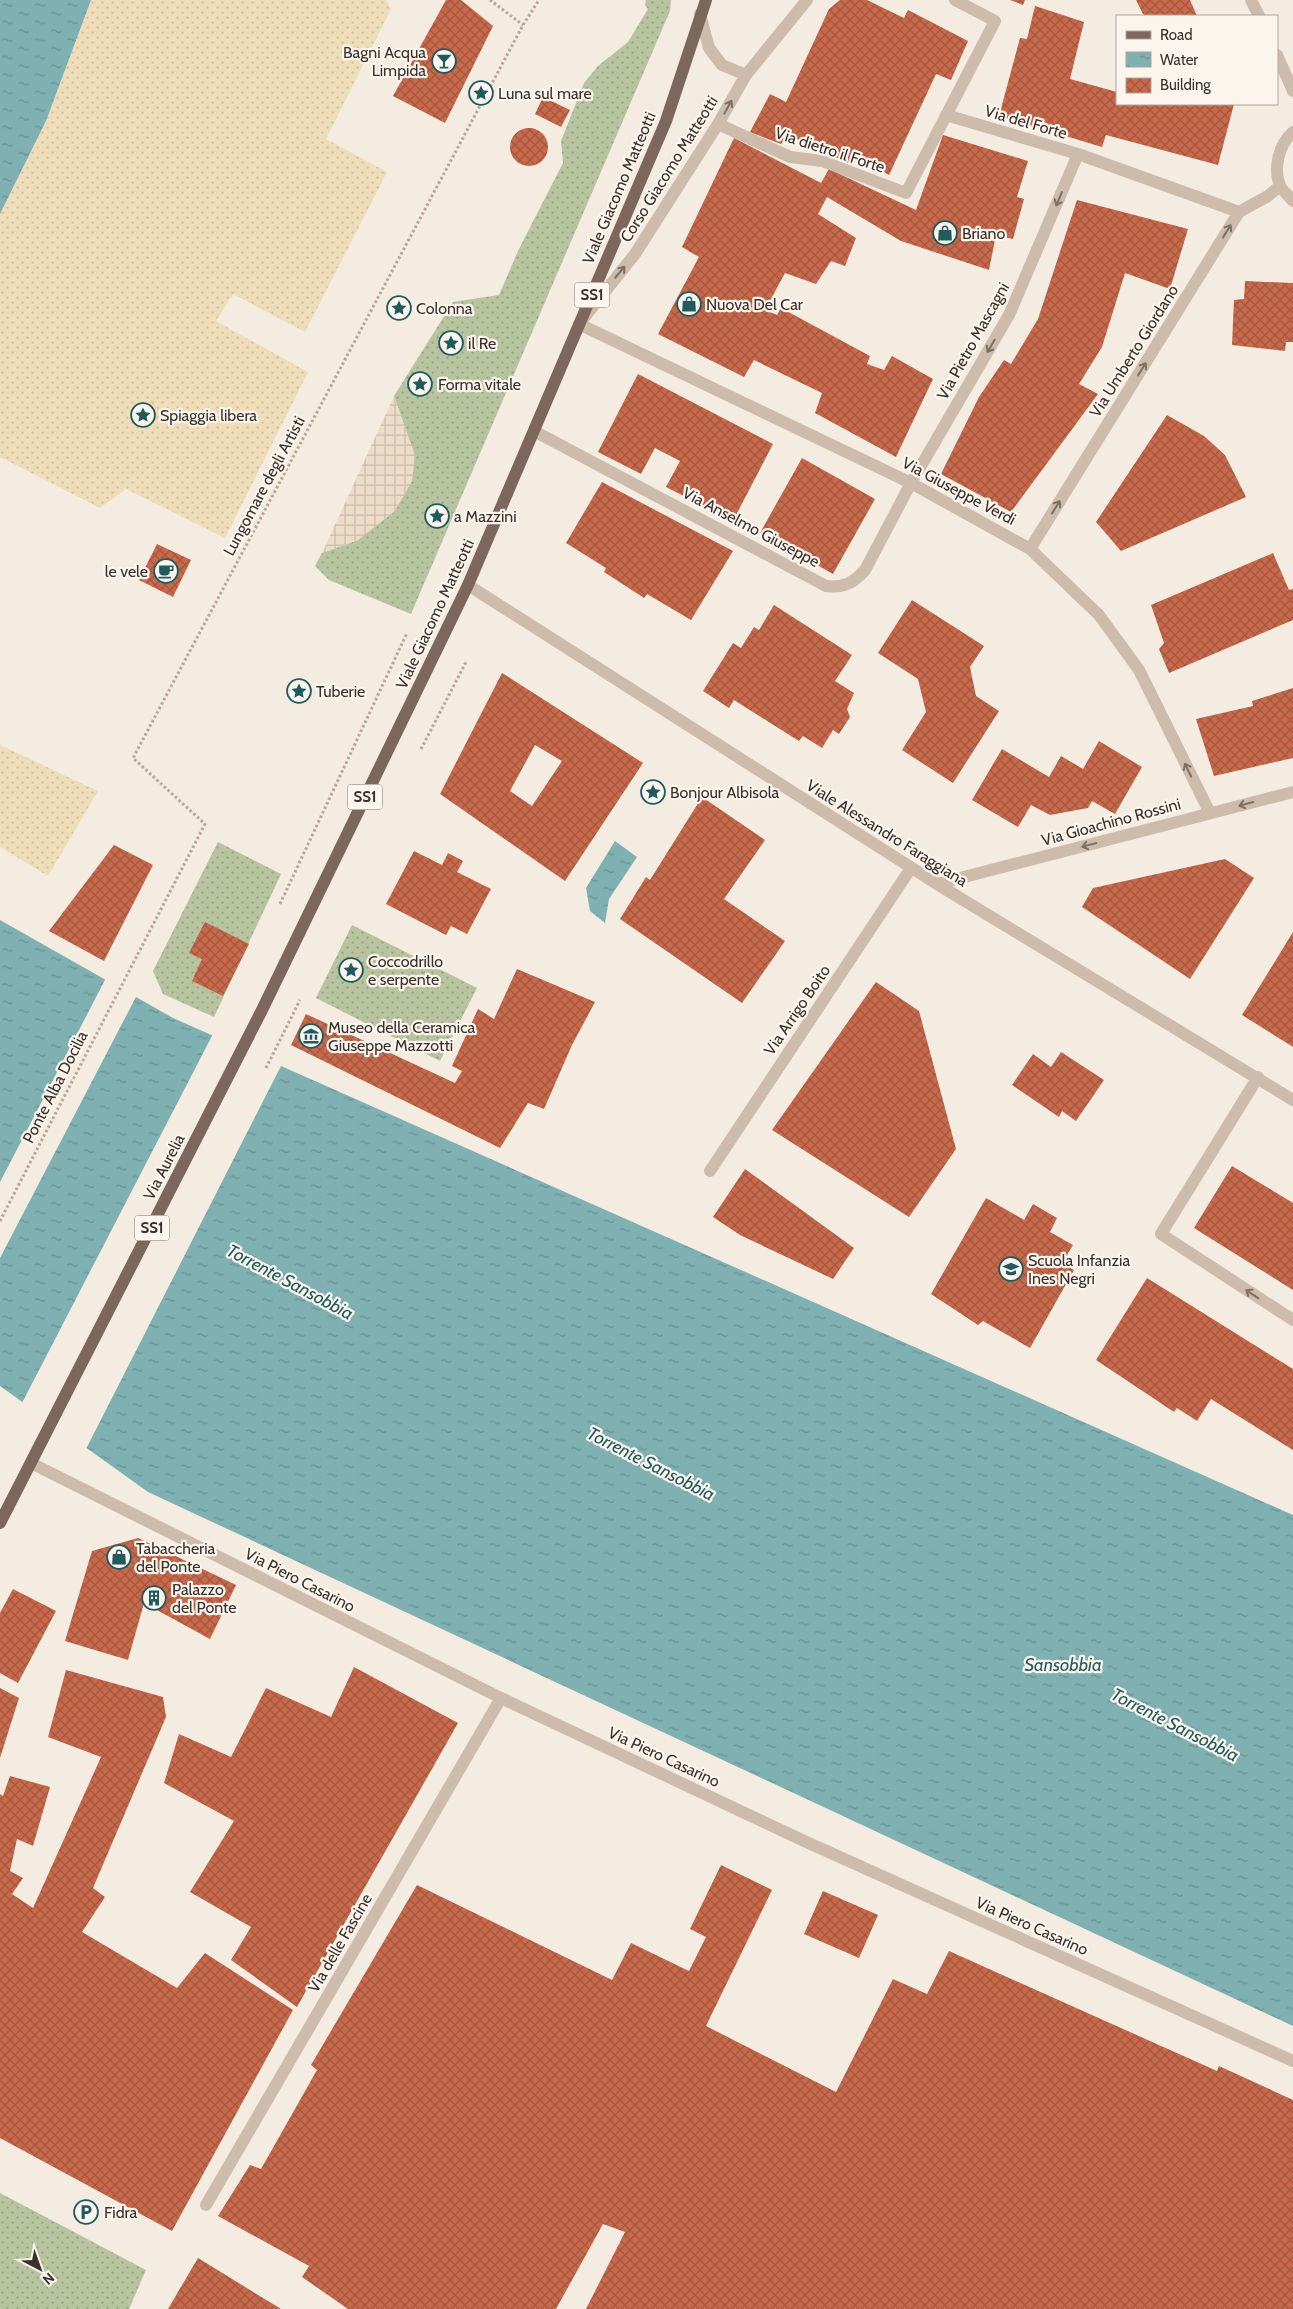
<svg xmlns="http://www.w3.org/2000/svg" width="1293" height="2309" viewBox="0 0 1293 2309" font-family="Cabin,sans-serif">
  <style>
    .grass { fill: url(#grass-dots) }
    .sand { fill: url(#sand-dots) }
    .plaza { fill: url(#plaza-grid) }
    .water { fill: url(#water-ripples) }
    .pier { fill: #f4ebe1 }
    .building { fill: url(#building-cross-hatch); fill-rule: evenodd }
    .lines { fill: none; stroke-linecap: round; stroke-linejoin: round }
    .path { stroke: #b9a596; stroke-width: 3; stroke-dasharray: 2.5 2.5; stroke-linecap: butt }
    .minor { stroke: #cdbbac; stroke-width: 12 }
    .major { stroke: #7d675c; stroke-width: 12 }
    .oneway { stroke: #7d6f65 }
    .labels { text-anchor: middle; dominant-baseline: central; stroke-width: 4.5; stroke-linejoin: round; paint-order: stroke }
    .shield { fill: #fbf5ee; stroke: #756b66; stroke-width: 1 }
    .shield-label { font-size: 15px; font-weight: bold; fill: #3b302b }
    .poi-label { font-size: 16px; fill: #3b302b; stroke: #fbf5ee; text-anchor: start }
    .street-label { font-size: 16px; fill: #3b302b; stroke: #fbf5ee }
    .water-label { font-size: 18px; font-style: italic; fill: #1f5a5e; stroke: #fbf5ee }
  </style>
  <defs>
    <pattern id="grass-dots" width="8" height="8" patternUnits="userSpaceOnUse" patternTransform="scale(1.25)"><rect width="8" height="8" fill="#b8c4a0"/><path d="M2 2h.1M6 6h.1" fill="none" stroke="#97a083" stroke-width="1.8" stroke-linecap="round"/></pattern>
    <pattern id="sand-dots" width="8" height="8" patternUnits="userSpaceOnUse" patternTransform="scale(1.25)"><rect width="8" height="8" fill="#efdcb8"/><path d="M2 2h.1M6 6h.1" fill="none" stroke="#cebd9e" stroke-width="1.8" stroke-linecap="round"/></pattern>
    <pattern id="plaza-grid" width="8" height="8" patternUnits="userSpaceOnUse" patternTransform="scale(1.25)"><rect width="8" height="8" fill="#ecdcc8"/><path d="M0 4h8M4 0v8" fill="none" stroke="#cbbdac"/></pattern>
    <pattern id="water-ripples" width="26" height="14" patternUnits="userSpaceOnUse" patternTransform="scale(1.25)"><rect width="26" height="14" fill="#7fb0b2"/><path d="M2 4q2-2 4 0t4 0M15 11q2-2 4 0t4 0" fill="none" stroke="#699091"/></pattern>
    <pattern id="building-cross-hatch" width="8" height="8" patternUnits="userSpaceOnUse" patternTransform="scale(1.25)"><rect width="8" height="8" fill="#c8694b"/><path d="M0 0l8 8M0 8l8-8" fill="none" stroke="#a4573f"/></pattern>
  </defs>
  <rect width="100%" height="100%" fill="#f4ebe1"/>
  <path class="grass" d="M646 0H671L670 11 411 614 329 580 315 566 322 553 358 540 415 456 394 396 453 302 499 295 518 251 563 163 561 141 584 83 598 66 628 42 648 9 645 5Z
    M218 842 281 874 214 1017 163 994 153 971Z
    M352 925 477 988 440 1061 316 998Z
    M0 2193 146 2270 129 2309H0Z"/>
  <path class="sand" d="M91 0H386L391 9 326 139 387 172 305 332 233 294 216 321 308 372 225 538 126 489 100 508 0 457V214L46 121Z
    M0 745 98 791 48 876 0 847Z"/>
  <path class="plaza" d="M394 396 415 456 412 481 395 511 358 540 322 553Z"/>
  <path class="water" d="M0 0H91L46 121 0 214Z
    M615 841 637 857 609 899 605 923 590 911 586 888Z
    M0 920 173 1018 1293 1515V2026L148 1492 0 1386Z"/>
  <path class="pier" d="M106 978 137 995 0 1258V1182Z
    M213 1034 282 1064 86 1449 22 1403Z"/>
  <path class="building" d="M446 0H461L493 26 445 123 393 96Z
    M840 0H867L904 18 908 10 968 41 951 80 936 74 889 175 853 154 848 163 788 135 781 144 750 132 770 94 786 102 829 9Z
    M1010 0H1025L1023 5Z
    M1136 0H1190L1197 16H1147L1143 14Z
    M1035 6 1084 22 1070 79 1117 92V104H1234L1218 165 1106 135 1102 147 999 116 1020 38 1027 39Z
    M543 97 570 110 561 127 535 114Z
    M510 147a19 19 0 1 1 38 0a19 19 0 1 1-38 0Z
    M943 135 1028 161 1017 197 1024 199 1013 239 996 235 989 270 901 241 827 197 818 214 856 238 845 266 831 261 816 284 785 273 765 310 777 315 781 308 870 356 867 364 884 370 892 356 933 379 896 457 815 413 822 393 754 360 744 377 658 334 699 257 682 247 734 138 821 183 829 169 916 210Z
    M1077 200 1188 229 1170 289 1125 273 1102 347 1079 384 1098 394 1011 512 941 474 979 397 1004 360 1011 364 1038 319Z
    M1245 281 1293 283V342H1286L1285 351 1232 345 1234 300 1244 299Z
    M638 374 773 444 733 521 666 487 680 461 655 448 641 474 598 452Z
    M1167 415 1204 436 1225 455 1246 497 1121 551 1096 522Z
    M802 458 875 499 833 574 760 533Z
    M602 482 733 551 691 620 647 594 644 598 604 572 606 568 566 543Z
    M157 544 191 560 173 597 139 580Z
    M1273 553 1289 590 1293 589V620L1169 673 1159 649 1164 643 1151 605Z
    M912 600 984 646 970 667 976 696 999 711 953 783 902 750 926 712 918 679 878 653Z
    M774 605 852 655 835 681 854 693 847 709 850 717 839 734 833 730 822 748 803 736 799 741 734 700 729 708 703 691 733 643 741 648 754 627 759 630Z
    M502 673 643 763 565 881 440 794ZM535 745 562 761 532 806 510 791Z
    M1293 688V758L1214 776 1196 719 1253 706 1252 701Z
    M1099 741 1142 767 1115 814 1092 801 1088 808 1050 815 1031 805 1018 827 972 800 1002 749 1049 777 1061 756 1083 769Z
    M702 797 765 840 724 899 785 941 742 1003 620 919 646 877 650 880Z
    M114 845 153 865 104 961 49 931Z
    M414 851 442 865 448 853 463 861 457 872 491 889 467 934 451 926 446 935 386 904Z
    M1225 859 1254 878 1190 979 1082 907 1093 888Z
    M205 922 249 944 223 996 192 981 202 959 189 953Z
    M1293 932V1047L1242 1015Z
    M517 969 595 1002 572 1045 544 1109 528 1103 500 1148 291 1045 306 1014 455 1083 462 1071 452 1066 478 1009 494 1019Z
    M876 982 919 1011 956 1149 909 1217 772 1130Z
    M1061 1052 1104 1080 1076 1121 1062 1111 1059 1117 1012 1085 1033 1054 1051 1067Z
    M1232 1166 1293 1203V1290L1194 1228Z
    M745 1169 854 1248 833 1279 740 1235 713 1217Z
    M986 1198 1024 1220 1033 1204 1057 1218 1050 1232 1073 1245 1062 1263 1074 1270 1030 1348 983 1321 978 1325 931 1294Z
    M1147 1278 1293 1369V1450L1211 1399 1197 1421 1177 1408 1174 1412 1096 1360Z
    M138 1538 236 1585 210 1639 144 1603 128 1660 65 1641 92 1551Z
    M13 1589 56 1611 18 1683 0 1673V1613Z
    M354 1667 458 1723 297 2007 231 1960 251 1927 190 1892 234 1821 164 1783 179 1734 231 1757 266 1688 331 1717Z
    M66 1670 163 1697 166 1717 93 1888 105 1897 82 1932 177 1988 205 1953 293 2010 172 2231 0 2138V1794L3 1796 10 1776 50 1787 33 1846 17 1839 10 1871 23 1878 12 1894 33 1908 101 1757 48 1737Z
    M0 1688 19 1698 0 1758Z
    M721 1865 772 1890 706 2026 836 2092 893 1979 927 1994 949 1951 1217 2071 1219 2066 1293 2100V2309H586L625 2232 603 2224 556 2309H348L302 2277 309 2266 218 2216 250 2165 261 2169 317 2070 311 2065 417 1885 612 1980 631 1943 689 1971 706 1937 690 1929Z
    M823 1891 878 1915 859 1958 804 1934Z
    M198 2258 281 2309H168Z"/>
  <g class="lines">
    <path class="path" d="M490 0 523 25
      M421 749 466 662
      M280 904 407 633
      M266 1068 300 1000
      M0 1221 205 824 133 758 523 25 539 0"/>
    <path class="minor" d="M807 0 746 75 718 124 635 254 579 324 911 483 1030 549 1099 615 1139 670 1210 813
      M1251 0 1259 16
      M700 14 709 48 722 65 746 75
      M1277 55 1293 91
      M946 115 1078 154 1239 212
      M718 124 790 157 822 161 906 193 995 21 955 0
      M1293 132C1279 144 1273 168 1280 186 1283 191 1289 196 1293 201
      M534 431 826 586C843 588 854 583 865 570L911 483 1009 315 1078 154
      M1030 549 1239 212 1268 196 1280 186
      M468 585 937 884 1293 1100
      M937 884 1293 792
      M1258 1077 1161 1234 1293 1320
      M710 1171 911 868
      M31 1463 501 1698 802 1840 1293 2061
      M206 2205 501 1698"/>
    <path class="major" d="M0 1523 262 1010 468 585 666 121 706 0"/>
  </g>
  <defs><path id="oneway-shaft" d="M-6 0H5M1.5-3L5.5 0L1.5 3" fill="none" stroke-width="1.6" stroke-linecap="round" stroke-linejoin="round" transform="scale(1.25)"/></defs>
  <g class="oneway">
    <use href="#oneway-shaft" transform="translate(728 107) rotate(-61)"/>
    <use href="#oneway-shaft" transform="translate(1059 199) rotate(113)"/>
    <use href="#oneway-shaft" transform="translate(1227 231) rotate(-58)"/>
    <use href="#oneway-shaft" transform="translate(620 272) rotate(-50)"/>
    <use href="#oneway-shaft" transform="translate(991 346) rotate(120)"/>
    <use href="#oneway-shaft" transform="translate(1142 369) rotate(-58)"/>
    <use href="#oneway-shaft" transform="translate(1056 507) rotate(-58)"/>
    <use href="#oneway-shaft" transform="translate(1188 770) rotate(-116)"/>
    <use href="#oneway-shaft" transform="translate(1246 804) rotate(165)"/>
    <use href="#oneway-shaft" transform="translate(1089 845) rotate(165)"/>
    <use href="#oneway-shaft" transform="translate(1252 1294) rotate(-147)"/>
  </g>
  <defs>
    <g id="bar-ring" transform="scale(1.25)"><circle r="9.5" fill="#fbf5ee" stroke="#1f5a5e" stroke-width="1.5"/><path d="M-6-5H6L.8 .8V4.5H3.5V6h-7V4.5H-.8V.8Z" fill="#1f5a5e"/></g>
    <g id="sight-ring" transform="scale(1.25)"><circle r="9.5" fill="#fbf5ee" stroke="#1f5a5e" stroke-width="1.5"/><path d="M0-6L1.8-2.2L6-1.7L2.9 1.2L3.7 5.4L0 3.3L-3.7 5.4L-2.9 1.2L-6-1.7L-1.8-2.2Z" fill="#1f5a5e"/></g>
    <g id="shop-ring" transform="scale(1.25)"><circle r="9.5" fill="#fbf5ee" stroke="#1f5a5e" stroke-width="1.5"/><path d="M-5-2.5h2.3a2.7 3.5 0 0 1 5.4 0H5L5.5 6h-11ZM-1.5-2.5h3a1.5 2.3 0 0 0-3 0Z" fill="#1f5a5e"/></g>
    <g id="cafe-ring" transform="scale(1.25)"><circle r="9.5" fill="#fbf5ee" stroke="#1f5a5e" stroke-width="1.5"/><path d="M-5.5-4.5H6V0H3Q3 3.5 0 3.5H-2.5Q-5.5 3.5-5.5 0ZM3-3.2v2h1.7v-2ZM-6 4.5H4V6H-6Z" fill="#1f5a5e"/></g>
    <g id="museum-ring" transform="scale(1.25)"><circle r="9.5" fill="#fbf5ee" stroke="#1f5a5e" stroke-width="1.5"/><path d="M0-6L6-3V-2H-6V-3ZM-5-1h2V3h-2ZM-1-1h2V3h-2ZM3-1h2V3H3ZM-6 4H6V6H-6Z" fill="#1f5a5e"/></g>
    <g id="school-ring" transform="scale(1.25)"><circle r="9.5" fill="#fbf5ee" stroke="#1f5a5e" stroke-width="1.5"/><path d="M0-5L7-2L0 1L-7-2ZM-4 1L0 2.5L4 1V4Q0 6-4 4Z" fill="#1f5a5e"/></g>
    <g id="building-ring" transform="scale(1.25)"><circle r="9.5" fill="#fbf5ee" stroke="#1f5a5e" stroke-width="1.5"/><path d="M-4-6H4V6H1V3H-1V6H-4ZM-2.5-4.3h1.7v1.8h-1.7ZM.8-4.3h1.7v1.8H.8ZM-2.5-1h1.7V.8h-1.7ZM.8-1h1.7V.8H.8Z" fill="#1f5a5e"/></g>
    <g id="parking-ring" transform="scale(1.25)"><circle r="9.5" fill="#fbf5ee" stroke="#1f5a5e" stroke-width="1.5"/><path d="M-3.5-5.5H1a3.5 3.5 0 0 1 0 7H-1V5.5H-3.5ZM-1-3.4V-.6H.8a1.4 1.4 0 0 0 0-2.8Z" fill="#1f5a5e"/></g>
  </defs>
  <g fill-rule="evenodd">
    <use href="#bar-ring" x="444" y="61"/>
    <use href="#sight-ring" x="481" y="93"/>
    <use href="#shop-ring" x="945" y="233"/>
    <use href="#shop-ring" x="689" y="304"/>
    <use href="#sight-ring" x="399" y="308"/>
    <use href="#sight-ring" x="451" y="343"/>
    <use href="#sight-ring" x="420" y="384"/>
    <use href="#sight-ring" x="143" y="415"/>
    <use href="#sight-ring" x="437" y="516"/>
    <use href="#cafe-ring" x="166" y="571"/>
    <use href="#sight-ring" x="299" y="691"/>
    <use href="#sight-ring" x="653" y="792"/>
    <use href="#sight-ring" x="351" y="970"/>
    <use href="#museum-ring" x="311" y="1036"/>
    <use href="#school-ring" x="1011" y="1269"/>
    <use href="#shop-ring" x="119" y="1557"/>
    <use href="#building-ring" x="154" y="1598"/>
    <use href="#parking-ring" x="86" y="2212"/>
  </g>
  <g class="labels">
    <g class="shield">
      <rect x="574.5" y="282.5" width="35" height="25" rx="4"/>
      <rect x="347.5" y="784.5" width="35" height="25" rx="4"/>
      <rect x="134.5" y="1215.5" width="35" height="25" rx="4"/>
    </g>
    <g class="shield-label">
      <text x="592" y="295">SS1</text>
      <text x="365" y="797">SS1</text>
      <text x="152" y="1228">SS1</text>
    </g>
    <g class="poi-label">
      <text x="426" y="52" text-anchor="end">Bagni Acqua<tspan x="426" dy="18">Limpida</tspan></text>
      <text x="498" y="93">Luna sul mare</text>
      <text x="962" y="233">Briano</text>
      <text x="706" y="304">Nuova Del Car</text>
      <text x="416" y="308">Colonna</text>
      <text x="468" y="343">il Re</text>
      <text x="438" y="384">Forma vitale</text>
      <text x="160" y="415">Spiaggia libera</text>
      <text x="454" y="516">a Mazzini</text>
      <text x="148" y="571" text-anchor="end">le vele</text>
      <text x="316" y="691">Tuberie</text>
      <text x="670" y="792">Bonjour Albisola</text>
      <text x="368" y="961">Coccodrillo<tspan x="368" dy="18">e serpente</tspan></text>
      <text x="328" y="1027">Museo della Ceramica<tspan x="328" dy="18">Giuseppe Mazzotti</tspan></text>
      <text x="1028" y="1260">Scuola Infanzia<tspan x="1028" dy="18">Ines Negri</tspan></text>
      <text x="136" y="1548">Tabaccheria<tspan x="136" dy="18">del Ponte</tspan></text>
      <text x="172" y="1589">Palazzo<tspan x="172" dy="18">del Ponte</tspan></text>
      <text x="104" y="2212">Fidra</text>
    </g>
    <g class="street-label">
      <text transform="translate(1026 122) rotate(16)">Via del Forte</text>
      <text transform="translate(830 150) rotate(18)">Via dietro il Forte</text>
      <text transform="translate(669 169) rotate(-58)">Corso Giacomo Matteotti</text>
      <text transform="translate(619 188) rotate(-67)">Viale Giacomo Matteotti</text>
      <text transform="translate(973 341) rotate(-61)">Via Pietro Mascagni</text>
      <text transform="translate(1134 351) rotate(-58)">Via Umberto Giordano</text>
      <text transform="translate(264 486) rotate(-62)">Lungomare degli Artisti</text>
      <text transform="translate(959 491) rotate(28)">Via Giuseppe Verdi</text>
      <text transform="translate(751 527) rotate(28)">Via Anselmo Giuseppe</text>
      <text transform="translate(435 614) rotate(-65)">Viale Giacomo Matteotti</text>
      <text transform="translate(1111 822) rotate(-15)">Via Gioachino Rossini</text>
      <text transform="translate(887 833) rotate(32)">Viale Alessandro Faraggiana</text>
      <text transform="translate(797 1010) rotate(-56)">Via Arrigo Boito</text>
      <text transform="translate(55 1087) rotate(-63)">Ponte Alba Docilia</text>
      <text transform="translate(164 1167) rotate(-63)">Via Aurelia</text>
      <text transform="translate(300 1580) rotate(27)">Via Piero Casarino</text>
      <text transform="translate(664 1757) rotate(25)">Via Piero Casarino</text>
      <text transform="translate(1032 1926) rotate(24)">Via Piero Casarino</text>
      <text transform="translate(340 1943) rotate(-60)">Via delle Fascine</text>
    </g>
    <g class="water-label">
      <text transform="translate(290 1282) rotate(28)">Torrente Sansobbia</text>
      <text transform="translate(651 1464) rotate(27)">Torrente Sansobbia</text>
      <text x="1063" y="1665">Sansobbia</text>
      <text transform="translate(1175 1725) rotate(27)">Torrente Sansobbia</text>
    </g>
  </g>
  <rect x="1116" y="15" width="162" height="90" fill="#fbf5ee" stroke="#aea6a0"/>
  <rect x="1126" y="31" width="25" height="8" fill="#7d675c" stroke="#aea6a0"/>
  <text x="1160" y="40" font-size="15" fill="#3b302b">Road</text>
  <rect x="1126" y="52" width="25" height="15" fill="url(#water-ripples)" stroke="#aea6a0"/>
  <text x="1160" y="65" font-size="15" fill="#3b302b">Water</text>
  <rect x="1126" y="78" width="25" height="15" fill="url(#building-cross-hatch)" stroke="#aea6a0"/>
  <text x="1160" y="90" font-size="15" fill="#3b302b">Building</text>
  <g transform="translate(40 2269) rotate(139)" stroke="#fbf5ee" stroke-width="4" paint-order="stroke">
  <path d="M0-4L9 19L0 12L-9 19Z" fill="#3b302b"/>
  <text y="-8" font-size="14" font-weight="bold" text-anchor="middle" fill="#3b302b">N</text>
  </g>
</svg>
